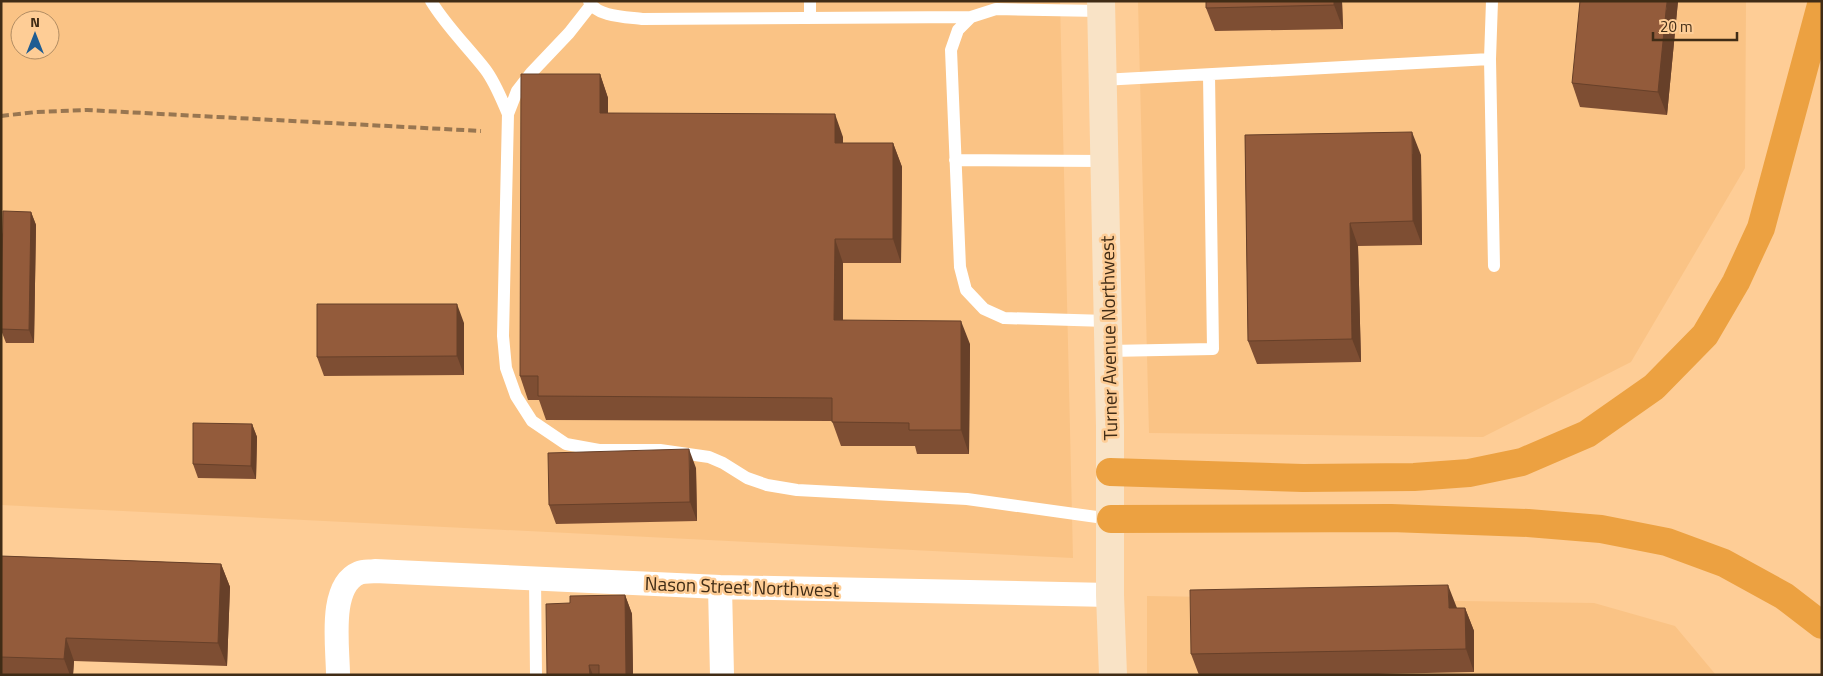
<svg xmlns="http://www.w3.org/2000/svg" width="1823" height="676" viewBox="0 0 1823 676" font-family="'Titillium Web',sans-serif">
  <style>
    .built { fill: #fac385; fill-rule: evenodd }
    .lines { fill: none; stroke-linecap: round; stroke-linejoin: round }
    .lane { stroke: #fff; stroke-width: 12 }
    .street { stroke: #fff; stroke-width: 24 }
    .secondary { stroke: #f9e3c6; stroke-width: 28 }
    .highway { stroke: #eca141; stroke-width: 28 }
    .rail { stroke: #987651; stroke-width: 4; stroke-dasharray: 8 4; stroke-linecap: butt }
    .wall { fill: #7e4e33 }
    .shaded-wall { fill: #674029 }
    .building { fill: #935b3b; stroke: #674029 }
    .labels { text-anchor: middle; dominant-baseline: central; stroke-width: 5; stroke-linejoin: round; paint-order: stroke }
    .street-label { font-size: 19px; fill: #402c16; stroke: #fecd96 }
  </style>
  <rect width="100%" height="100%" fill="#fecd96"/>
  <path class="built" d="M1 1H1060L1073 558 1 505ZM20 20H50V50H20Z
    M1138 1H1746L1745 168 1631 362 1483 437 1149 433Z
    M1147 596 1594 603 1675 626 1716 675H1147Z"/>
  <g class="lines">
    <path class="lane" d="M431 1C446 26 467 46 485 69 495 82 501 98 508 114
      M589 1C596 17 628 17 642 19L971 17
      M591 5 569 33 531 73 517 91 508 114 503 336 506 368 516 396 532 421 566 444 599 450H660L709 457 723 463 747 478 767 485 797 490 967 499 1111 519
      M1101 11 996 9 971 17 958 30 951 50 960 267 966 290 984 309 1004 318 1107 321
      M810 18V1
      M1490 59 1494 266
      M1102 80 1490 59 1492 1
      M955 160 1104 161
      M1108 351 1213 349 1209 75
      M535 578 536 675"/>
    <path class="street" d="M720 587 722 675
      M338 675C338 647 328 586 359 573 364 571 370 572 375 571L720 587 1110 595"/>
    <path class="secondary" d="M1101 1 1110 426V595L1113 675"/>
    <path class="highway" d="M1110 472 1303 478 1414 477 1469 473 1522 462 1587 434 1654 387 1705 335 1736 282 1761 228 1822 1
      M1111 519 1391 518 1528 523 1601 529 1667 542 1724 563 1784 596 1822 625"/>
    <path class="rail" d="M1 116 36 112 87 110 481 131"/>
  </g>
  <path class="wall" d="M1206 1H1342L1343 29 1215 31 1206 8Z
    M1678 1 1667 115 1580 107 1572 83Z
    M600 74 608 98V113L843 137V143H893L902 167 901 263H843V320L970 344 969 454H917L915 446H841L832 421 546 420 539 400H528L520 376Z
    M1245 135 1421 155 1422 245 1358 246 1361 362 1257 364 1248 341Z
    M31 212 36 225 34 343H6L1 330 3 232Z
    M464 323V375L324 376 317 357Z
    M252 424 257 437 256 479 198 478 193 464Z
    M696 468 697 521 556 524 549 505Z
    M1 556 221 564 230 587 227 666 74 661 73 675H1Z
    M625 595 632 614 633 675H547L570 603Z
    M1457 608H1465L1474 631V672L1330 675H1199L1191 654Z"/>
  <path class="shaded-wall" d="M1334 1H1342L1343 29 1334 5Z
    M1667 1H1678L1667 115 1658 92Z
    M600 74 608 98V136L600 113Z
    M835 114 843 137V166L835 143Z
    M1412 132 1421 155 1422 245 1413 221Z
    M893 143 902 167 901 263 893 239Z
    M31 212 36 225 34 343 29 330Z
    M1350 223 1358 246 1361 362 1352 339Z
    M1 229 3 235 1 302Z
    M835 239 843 263V344L834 320Z
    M457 304 464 323V375L457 356Z
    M961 321 970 344 969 454 961 430Z
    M252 424 257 437 256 479 251 466Z
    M689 449 696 468 697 521 690 502Z
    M221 564 230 587 227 666 218 643Z
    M1448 585 1457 608H1449Z
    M625 595 632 614 633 675H626Z
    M1465 608 1474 631V672L1466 649Z
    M66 638 74 661 73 675H70L64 659Z
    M589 665 593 675H590Z"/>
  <path class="building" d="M1206 1H1334V5L1206 8Z
    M1580 1H1667L1658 92 1572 83Z
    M521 74H600V113L835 114V143H893V239H835L834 320 961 321V430H909V423L832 422V398L538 396V376H520Z
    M1412 132 1413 221 1350 223 1352 339 1248 341 1245 135Z
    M3 211 31 212 29 330 1 329Z
    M317 304H457V356L317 357Z
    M193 423 252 424 251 466 193 464Z
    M689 449 690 502 549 505 548 453Z
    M1 556 221 564 218 643 66 638 64 659 1 657Z
    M1448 585 1449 608H1465L1466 649 1191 654 1190 590Z
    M625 595 626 675H599V665H589L590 675H547L546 604 570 603V596Z"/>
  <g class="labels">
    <g class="street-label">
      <text transform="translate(1108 338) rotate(-91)">Turner Avenue Northwest</text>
      <text transform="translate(742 586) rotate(2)">Nason Street Northwest</text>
    </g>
  </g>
  <rect width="1823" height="676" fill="none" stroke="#402c16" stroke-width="5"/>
  <g transform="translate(35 35)"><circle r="24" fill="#fecd96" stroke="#b28d63"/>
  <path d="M0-4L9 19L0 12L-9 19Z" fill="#1e5c92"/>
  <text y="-8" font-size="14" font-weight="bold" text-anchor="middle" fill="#402c16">N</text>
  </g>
  <path d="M1653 32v8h84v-8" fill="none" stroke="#402c16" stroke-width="2.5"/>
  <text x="1660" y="32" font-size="15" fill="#402c16" stroke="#fecd96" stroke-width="4" paint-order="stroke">20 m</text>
</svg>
